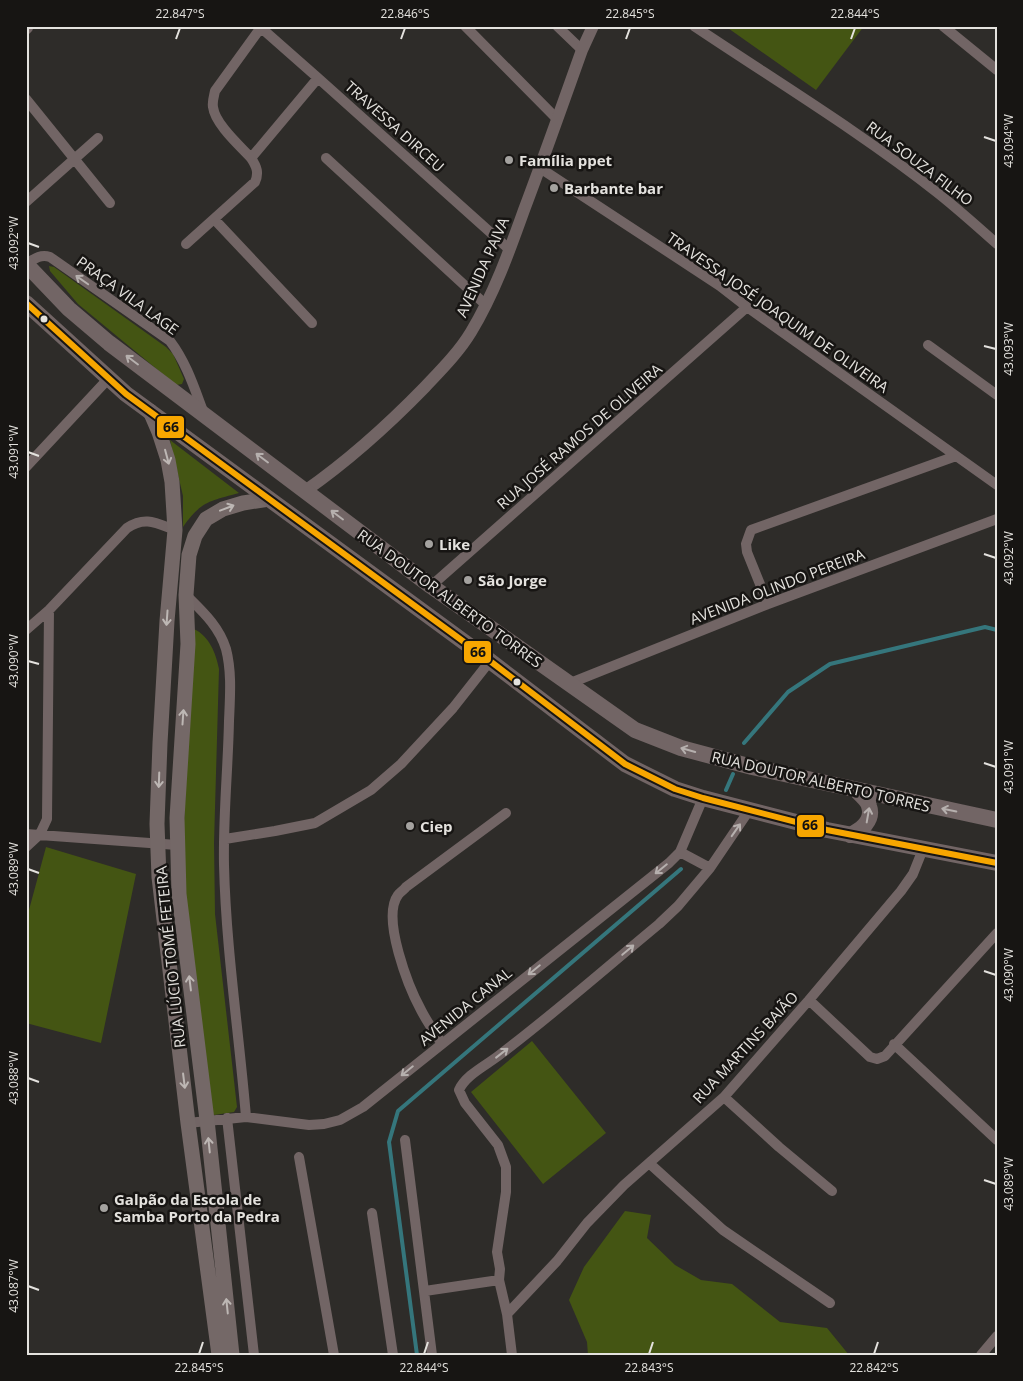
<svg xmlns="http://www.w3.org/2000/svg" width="1023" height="1381" viewBox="0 0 1023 1381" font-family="'Open Sans',sans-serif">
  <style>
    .green { fill: #445513 }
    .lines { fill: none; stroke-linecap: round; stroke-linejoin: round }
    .stream { stroke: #35767c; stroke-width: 4 }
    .minor { stroke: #726565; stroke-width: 10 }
    .tertiary { stroke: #726565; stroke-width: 12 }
    .secondary { stroke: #746867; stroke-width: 15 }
    .primary { stroke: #726565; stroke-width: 16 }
    .bus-1-casing { stroke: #171513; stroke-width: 10 }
    .bus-1 { stroke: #f7a600; stroke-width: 6 }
    .oneway { stroke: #b6b0ae }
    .oneway2 { stroke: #bdb7b4 }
    .ticks { fill: none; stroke: #e4e2de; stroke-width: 2 }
    .poi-dot { fill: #a4a29f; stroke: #171513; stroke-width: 2 }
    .bus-dot { fill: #e4e2de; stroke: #171513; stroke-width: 2 }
    .labels { text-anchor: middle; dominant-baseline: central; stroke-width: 5; stroke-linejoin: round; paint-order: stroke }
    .street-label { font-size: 15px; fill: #e4e2de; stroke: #171513 }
    .poi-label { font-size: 15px; font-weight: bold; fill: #e4e2de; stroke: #171513; text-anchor: start }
    .line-badge { stroke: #171513; stroke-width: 2 }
    .pale-badge-label { font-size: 14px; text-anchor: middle; font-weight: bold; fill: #111 }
    .neatline { fill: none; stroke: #e4e2de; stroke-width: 2 }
    .ticks-label { font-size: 12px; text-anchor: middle; fill: #e4e2de }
  </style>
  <rect width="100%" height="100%" fill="#2e2c29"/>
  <path class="green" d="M725 26H864L816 90Z
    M49 266 54 267 166 347 173 354 184 379 182 384 176 385 78 304 50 271Z
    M170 440 239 493C210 501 201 501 183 527V496Z
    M194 629C209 636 216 653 219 669L214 843 215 914 237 1107 234 1112 214 1115 210 1112 187 912 183 842Z
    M46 847 136 874 101 1043 26 1023V921Z
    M532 1041 606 1133 543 1184 471 1092Z
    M625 1211 651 1215 647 1238 675 1265 701 1280 732 1284 780 1322 827 1328 849 1355H588L587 1342 569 1300 584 1267Z"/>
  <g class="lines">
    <path class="stream" d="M744 743 788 692 830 664 985 627 997 630
      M726 790 733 774
      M417 1355 389 1142 398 1111 681 869"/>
    <path class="minor" d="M259 26 318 78 510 250
      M465 26 557 119
      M557 26 582 50
      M694 26C776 81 862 133 939 194 959 210 978 227 997 244
      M943 26 997 70
      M26 30 28 28
      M26 99 110 203
      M251 158 318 78
      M326 158 486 305
      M540 168 720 286 747 307 997 485
      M26 202 98 138
      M214 219 312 323
      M186 244 255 182C259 173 257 167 251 158 240 146 215 124 213 107 212 102 214 96 215 91L262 26
      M26 264C34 259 40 254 50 257L170 341C186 362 194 387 203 411
      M928 345 997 395
      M26 467 108 379
      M431 586 747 307
      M186 595C202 611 219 626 226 649 232 672 230 697 229 721 228 769 223 817 224 865 226 949 239 1033 246 1117
      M768 604 747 552 746 544 751 530 956 456
      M26 630 49 610 127 528C145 516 156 523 175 530
      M568 684 768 604 997 519
      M26 834 177 845
      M225 839 275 831 315 823 371 790 401 764 453 708 490 661
      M26 847 40 834 47 819 49 610
      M680 852 710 868
      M809 1000 870 1057 877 1059 885 1056 997 933
      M442 1044C435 1033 427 1022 421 1010 409 988 381 918 398 895 400 892 404 890 406 887L506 813
      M894 1044 997 1140
      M724 1097 779 1147 832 1191
      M227 1118 254 1355
      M188 1123 246 1117 309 1125 324 1124 340 1120 363 1107 669 863 680 852 703 798
      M405 1140 432 1355
      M299 1157 334 1355
      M649 1163 723 1230 830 1303
      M372 1213 393 1355
      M425 1291 499 1280
      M507 1314 557 1261 587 1223 624 1185 724 1097 809 1000 901 891 913 874 923 849
      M512 1355 507 1314 499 1280 500 1269 497 1252 506 1192V1167L498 1145 465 1103 459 1090C466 1074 489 1064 502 1053 556 1012 607 967 659 924L678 906 710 868 750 809
      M981 1355 997 1336"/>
    <path class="tertiary" d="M305 491C348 461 388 425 425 387 441 370 459 352 471 332 494 294 509 252 524 210 544 157 563 103 582 50L593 26"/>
    <path class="secondary" d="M150 411 159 432 168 460 172 482 175 530 167 621 160 743 157 824 159 877 188 1123 219 1355
      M232 1355 207 1120 179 894 177 818 188 644 186 595 189 555 195 536 206 519 223 509 243 503 269 499"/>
    <path class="primary" d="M26 264 69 309 109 343 431 586 635 730 681 748 752 767 997 820
      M26 303 126 394 490 661 625 764 675 789 703 798 827 830 997 863
      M850 835C861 830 874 821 869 806 868 801 860 794 856 790"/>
    <g class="bus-1-casing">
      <path id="bus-1" d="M26 303 126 394 490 661 625 764 675 789 703 798 827 830 997 863"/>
    </g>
    <use href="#bus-1" class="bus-1"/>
  </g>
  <defs><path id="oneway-shaft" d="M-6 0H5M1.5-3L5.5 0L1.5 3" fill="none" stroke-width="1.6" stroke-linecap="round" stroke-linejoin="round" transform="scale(1.25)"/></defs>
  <g class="oneway">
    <use href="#oneway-shaft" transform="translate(82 280) rotate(-145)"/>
    <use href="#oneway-shaft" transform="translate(132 360) rotate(-143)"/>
    <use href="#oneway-shaft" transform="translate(262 458) rotate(-143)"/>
    <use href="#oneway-shaft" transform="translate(337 515) rotate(-143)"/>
    <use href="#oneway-shaft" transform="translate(688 750) rotate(-164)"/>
    <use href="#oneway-shaft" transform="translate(949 810) rotate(-168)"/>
    <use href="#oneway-shaft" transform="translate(868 815) rotate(-80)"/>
    <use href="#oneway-shaft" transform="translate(736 830) rotate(-55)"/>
    <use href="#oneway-shaft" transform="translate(661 869) rotate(141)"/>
    <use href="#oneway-shaft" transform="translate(628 950) rotate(-40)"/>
    <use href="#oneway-shaft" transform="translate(534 970) rotate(141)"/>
    <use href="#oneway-shaft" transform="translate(502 1053) rotate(-38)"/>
    <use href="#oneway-shaft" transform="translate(407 1071) rotate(141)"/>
  </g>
  <g class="oneway2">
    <use href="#oneway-shaft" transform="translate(167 457) rotate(75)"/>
    <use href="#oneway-shaft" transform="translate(227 508) rotate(-21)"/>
    <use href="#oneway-shaft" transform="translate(167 618) rotate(94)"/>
    <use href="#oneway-shaft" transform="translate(183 717) rotate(-86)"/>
    <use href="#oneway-shaft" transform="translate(159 780) rotate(92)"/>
    <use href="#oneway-shaft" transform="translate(190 983) rotate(-97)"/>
    <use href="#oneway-shaft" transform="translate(184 1081) rotate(83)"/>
    <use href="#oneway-shaft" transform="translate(209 1145) rotate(-96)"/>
    <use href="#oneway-shaft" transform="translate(227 1306) rotate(-96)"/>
  </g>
  <path class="ticks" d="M176 39 180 28M401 39 405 28M626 39 630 28M851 39 855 28M984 137 996 141M28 243 39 247M984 346 996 349M28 452 39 456M984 554 996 558M28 661 39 664M984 763 996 767M28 869 39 873M984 971 996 975M28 1078 39 1082M984 1180 996 1184M28 1286 39 1290M199 1354 203 1342M424 1354 428 1342M649 1354 653 1342M874 1354 878 1342"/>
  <g class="poi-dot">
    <circle cx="509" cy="160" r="5"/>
    <circle cx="554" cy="188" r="5"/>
    <circle cx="429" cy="544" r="5"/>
    <circle cx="468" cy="580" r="5"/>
    <circle cx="410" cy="826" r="5"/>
    <circle cx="104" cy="1208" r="5"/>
  </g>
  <g class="bus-dot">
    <circle cx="44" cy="319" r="4.5"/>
    <circle cx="517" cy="682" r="4.5"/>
  </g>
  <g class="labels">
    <g class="street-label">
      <text transform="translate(395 126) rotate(42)">TRAVESSA DIRCEU</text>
      <text transform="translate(920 163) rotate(37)">RUA SOUZA FILHO</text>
      <text transform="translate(482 267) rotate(-66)">AVENIDA PAIVA</text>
      <text transform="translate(128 295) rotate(36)">PRAÇA VILA LAGE</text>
      <text transform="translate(778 312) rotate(35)">TRAVESSA JOSÉ JOAQUIM DE OLIVEIRA</text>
      <text transform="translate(579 436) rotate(-41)">RUA JOSÉ RAMOS DE OLIVEIRA</text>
      <text transform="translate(777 586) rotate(-21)">AVENIDA OLINDO PEREIRA</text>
      <text transform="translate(450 598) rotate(36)">RUA DOUTOR ALBERTO TORRES</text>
      <text transform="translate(821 781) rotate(13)">RUA DOUTOR ALBERTO TORRES</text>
      <text transform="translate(170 957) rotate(-96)">RUA LÚCIO TOMÉ FETEIRA</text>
      <text transform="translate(465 1006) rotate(-39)">AVENIDA CANAL</text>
      <text transform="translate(745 1047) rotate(-47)">RUA MARTINS BAIÃO</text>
    </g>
    <g class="poi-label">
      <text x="519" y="160">Família ppet</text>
      <text x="564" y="188">Barbante bar</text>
      <text x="439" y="544">Like</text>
      <text x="478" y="580">São Jorge</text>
      <text x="420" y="826">Ciep</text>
      <text x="114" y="1199">Galpão da Escola de<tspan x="114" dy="17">Samba Porto da Pedra</tspan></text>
    </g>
  </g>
  <g class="line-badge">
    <rect x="156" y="415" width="29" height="24" rx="5" fill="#f7a600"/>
    <rect x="463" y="640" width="29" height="24" rx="5" fill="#f7a600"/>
    <rect x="796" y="814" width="29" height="24" rx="5" fill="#f7a600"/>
  </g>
  <g class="pale-badge-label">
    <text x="171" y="432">66</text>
    <text x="478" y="657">66</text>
    <text x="810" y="830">66</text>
  </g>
  <rect width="1023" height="1381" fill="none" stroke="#171513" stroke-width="55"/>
  <rect x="28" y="28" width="968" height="1326" class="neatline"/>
  <g class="ticks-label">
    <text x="180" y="18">22.847°S</text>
    <text x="405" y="18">22.846°S</text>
    <text x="630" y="18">22.845°S</text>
    <text x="855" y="18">22.844°S</text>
    <text transform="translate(1009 141) rotate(-90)" y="4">43.094°W</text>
    <text transform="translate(14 243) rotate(-90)" y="4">43.092°W</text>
    <text transform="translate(1009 349) rotate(-90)" y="4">43.093°W</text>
    <text transform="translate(14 452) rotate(-90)" y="4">43.091°W</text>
    <text transform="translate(1009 558) rotate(-90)" y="4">43.092°W</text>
    <text transform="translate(14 661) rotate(-90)" y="4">43.090°W</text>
    <text transform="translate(1009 767) rotate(-90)" y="4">43.091°W</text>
    <text transform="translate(14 869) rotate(-90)" y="4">43.089°W</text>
    <text transform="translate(1009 975) rotate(-90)" y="4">43.090°W</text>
    <text transform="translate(14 1078) rotate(-90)" y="4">43.088°W</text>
    <text transform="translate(1009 1184) rotate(-90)" y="4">43.089°W</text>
    <text transform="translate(14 1286) rotate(-90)" y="4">43.087°W</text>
    <text x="199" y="1372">22.845°S</text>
    <text x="424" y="1372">22.844°S</text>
    <text x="649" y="1372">22.843°S</text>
    <text x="874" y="1372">22.842°S</text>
  </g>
</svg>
